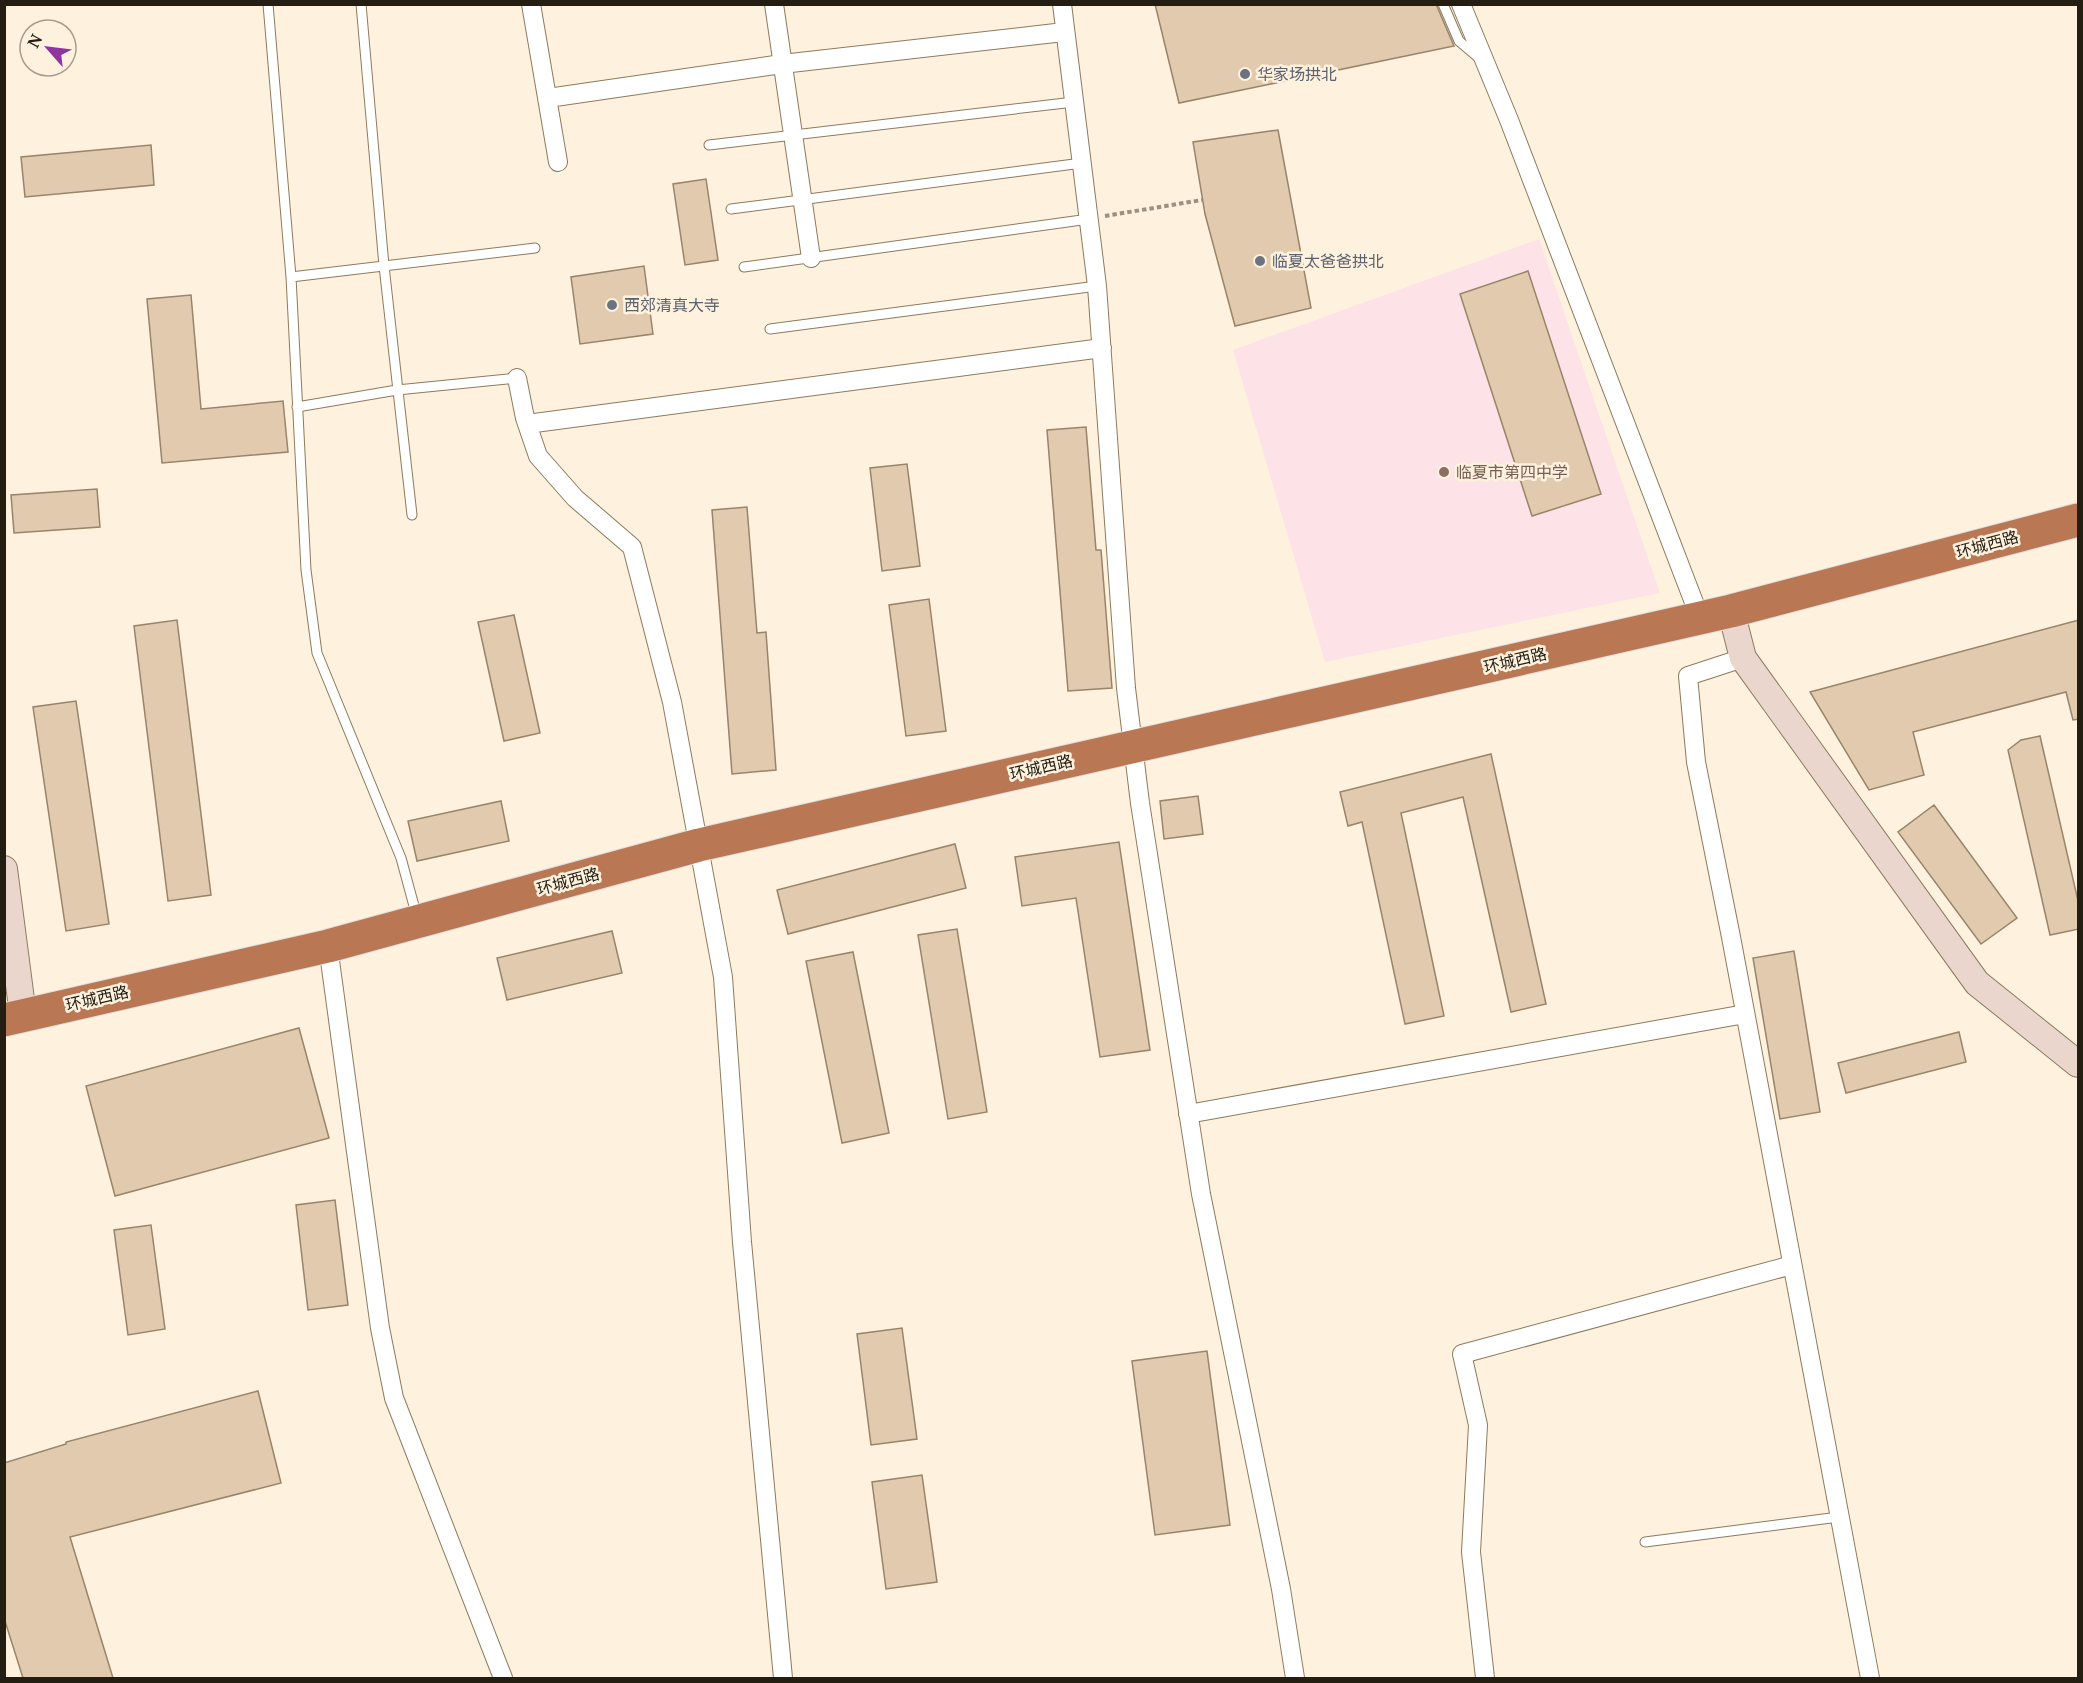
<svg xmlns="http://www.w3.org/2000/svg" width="2083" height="1683" viewBox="0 0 2083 1683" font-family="'Noto Serif','Noto Sans SC',serif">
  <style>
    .education { fill: #fde2e7 }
    .building { fill: #e1caad; stroke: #998469; stroke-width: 1.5 }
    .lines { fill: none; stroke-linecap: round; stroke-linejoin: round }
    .lane-casing { stroke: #8c7a5d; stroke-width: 11 }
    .street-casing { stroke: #8c7a5d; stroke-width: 20 }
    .secondary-casing { stroke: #8c7a5d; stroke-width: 28 }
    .highway-casing { stroke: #e0dfde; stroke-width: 35 }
    .path { stroke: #9b9181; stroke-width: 4; stroke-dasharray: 4.5 3; stroke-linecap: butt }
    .lane { stroke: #fff; stroke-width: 9 }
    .street { stroke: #fff; stroke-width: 18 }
    .secondary { stroke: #ead6cc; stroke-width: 26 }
    .highway { stroke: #b97754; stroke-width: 33 }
    .worship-dot { fill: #6b7280; stroke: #fef2df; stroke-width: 2 }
    .education-dot { fill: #8d6e63; stroke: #fef2df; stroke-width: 2 }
    .labels { text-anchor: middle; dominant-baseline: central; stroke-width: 5; stroke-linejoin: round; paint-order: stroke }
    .worship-label { font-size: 16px; fill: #5b616d; stroke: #fef2df; text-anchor: start }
    .education-label { font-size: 16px; fill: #785e54; stroke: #fef2df; text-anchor: start }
    .street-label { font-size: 16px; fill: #241d11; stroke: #fef2df }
  </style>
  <rect width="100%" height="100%" fill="#fef2df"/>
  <path class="education" d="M1539 239 1660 593 1325 662 1233 350Z"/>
  <path class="building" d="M1155 4H1436L1454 46 1179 103Z
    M1278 130 1311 308 1235 326 1205 214 1193 142Z
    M151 145 154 185 25 197 21 157Z
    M706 179 718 260 685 265 673 184Z
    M644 266 653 334 580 344 571 277Z
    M1528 271 1601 494 1532 516 1460 294Z
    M191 295 201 409 283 401 288 452 162 463 147 299Z
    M1086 427 1096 550H1101L1112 688 1068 691 1047 430Z
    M907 464 920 566 882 571 870 468Z
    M97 489 100 527 14 533 11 495Z
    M747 507 757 633 766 632 776 770 732 774 712 510Z
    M929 599 946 731 906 736 889 605Z
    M514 615 540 733 504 741 478 622Z
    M177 620 211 895 168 901 134 626Z
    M2079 620V719L2073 720 2066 692 1913 732 1924 775 1869 790 1810 692Z
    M76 701 109 924 66 931 33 707Z
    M2040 736 2079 905V929L2050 935 2008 750 2021 740Z
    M1491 754 1546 1004 1511 1012 1463 797 1401 813 1444 1016 1405 1024 1362 822 1348 826 1340 792Z
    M1198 796 1203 834 1164 839 1160 801Z
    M501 801 509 841 417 861 408 821Z
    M1934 805 2017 918 1981 944 1898 832Z
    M1119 842 1150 1050 1100 1057 1076 898 1022 906 1015 857Z
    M955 844 966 888 788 934 777 890Z
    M957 929 987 1112 948 1119 918 935Z
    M612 931 622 973 507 1000 497 958Z
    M1794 951 1820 1112 1780 1119 1753 958Z
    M853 952 889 1133 842 1143 806 961Z
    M299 1028 329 1138 115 1196 86 1086Z
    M1959 1032 1966 1062 1846 1093 1838 1063Z
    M335 1200 348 1305 308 1310 296 1205Z
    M151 1225 165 1329 128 1335 114 1230Z
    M902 1328 917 1439 871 1445 857 1334Z
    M1207 1351 1230 1525 1155 1535 1132 1361Z
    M258 1391 281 1483 70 1537 113 1678H23L4 1618V1463L66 1444V1442Z
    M922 1475 937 1582 886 1589 872 1482Z"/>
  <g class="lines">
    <g class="lane-casing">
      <path id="lane" d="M268 4 291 277 306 570 317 653 401 858 417 917
        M361 4 384 266 412 515
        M1443 4 1459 41 1479 58
        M709 145 1074 102
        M731 209 1082 163
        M744 267 1089 219
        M291 277 535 248
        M770 329 1097 286
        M297 407 397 390 517 378
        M1645 1542 1839 1517"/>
    </g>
    <g class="street-casing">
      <path id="street" d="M531 4 558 162
        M774 4 811 258
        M1062 4 1097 286 1126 688 1140 803 1201 1194 1281 1589 1295 1678
        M1461 4 1509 120 1700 618
        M548 98 782 64 1064 32
        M517 378 525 418 538 456 575 498 632 547 672 702 723 977 742 1242 783 1678
        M527 424 1102 348
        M1743 658 1688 676 1696 762 1731 937 1870 1678
        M328 946 380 1328 394 1398 503 1678
        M1188 1114 1745 1014
        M1485 1678 1471 1552 1478 1425 1462 1354 1792 1265"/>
    </g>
    <g class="secondary-casing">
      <path id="secondary" d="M1731 611 1743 658 1977 983 2078 1064
        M4 869 23 1015"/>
    </g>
    <g class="highway-casing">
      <path id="highway" d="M4 1020 328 946 699 845 1731 611 2078 520"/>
    </g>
    <path class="path" d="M1105 216 1202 200"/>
    <use href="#lane" class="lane"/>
    <use href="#street" class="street"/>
    <use href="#secondary" class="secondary"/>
    <use href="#highway" class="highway"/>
  </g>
  <g class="worship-dot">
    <circle cx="1245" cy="74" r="6"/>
    <circle cx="1260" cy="261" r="6"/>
    <circle cx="612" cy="305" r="6"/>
  </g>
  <circle class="education-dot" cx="1444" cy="472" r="6"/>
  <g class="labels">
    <g class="worship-label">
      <text x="1257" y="74">华家场拱北</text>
      <text x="1272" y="261">临夏太爸爸拱北</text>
      <text x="624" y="305">西郊清真大寺</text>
    </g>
    <g class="education-label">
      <text x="1456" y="472">临夏市第四中学</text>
    </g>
    <g class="street-label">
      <text transform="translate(1987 544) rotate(-15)">环城西路</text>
      <text transform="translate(1515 660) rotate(-13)">环城西路</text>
      <text transform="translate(1041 767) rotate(-13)">环城西路</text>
      <text transform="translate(568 881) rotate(-15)">环城西路</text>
      <text transform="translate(97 998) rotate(-13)">环城西路</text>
    </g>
  </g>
  <rect width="2083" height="1683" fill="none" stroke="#241d11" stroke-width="12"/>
  <g transform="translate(48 48) rotate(298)"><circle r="28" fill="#fef2df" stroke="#a79d8d" stroke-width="1.5"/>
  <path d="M0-4.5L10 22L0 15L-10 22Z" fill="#8e35a1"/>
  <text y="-9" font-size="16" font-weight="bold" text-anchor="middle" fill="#241d11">N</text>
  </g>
</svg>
